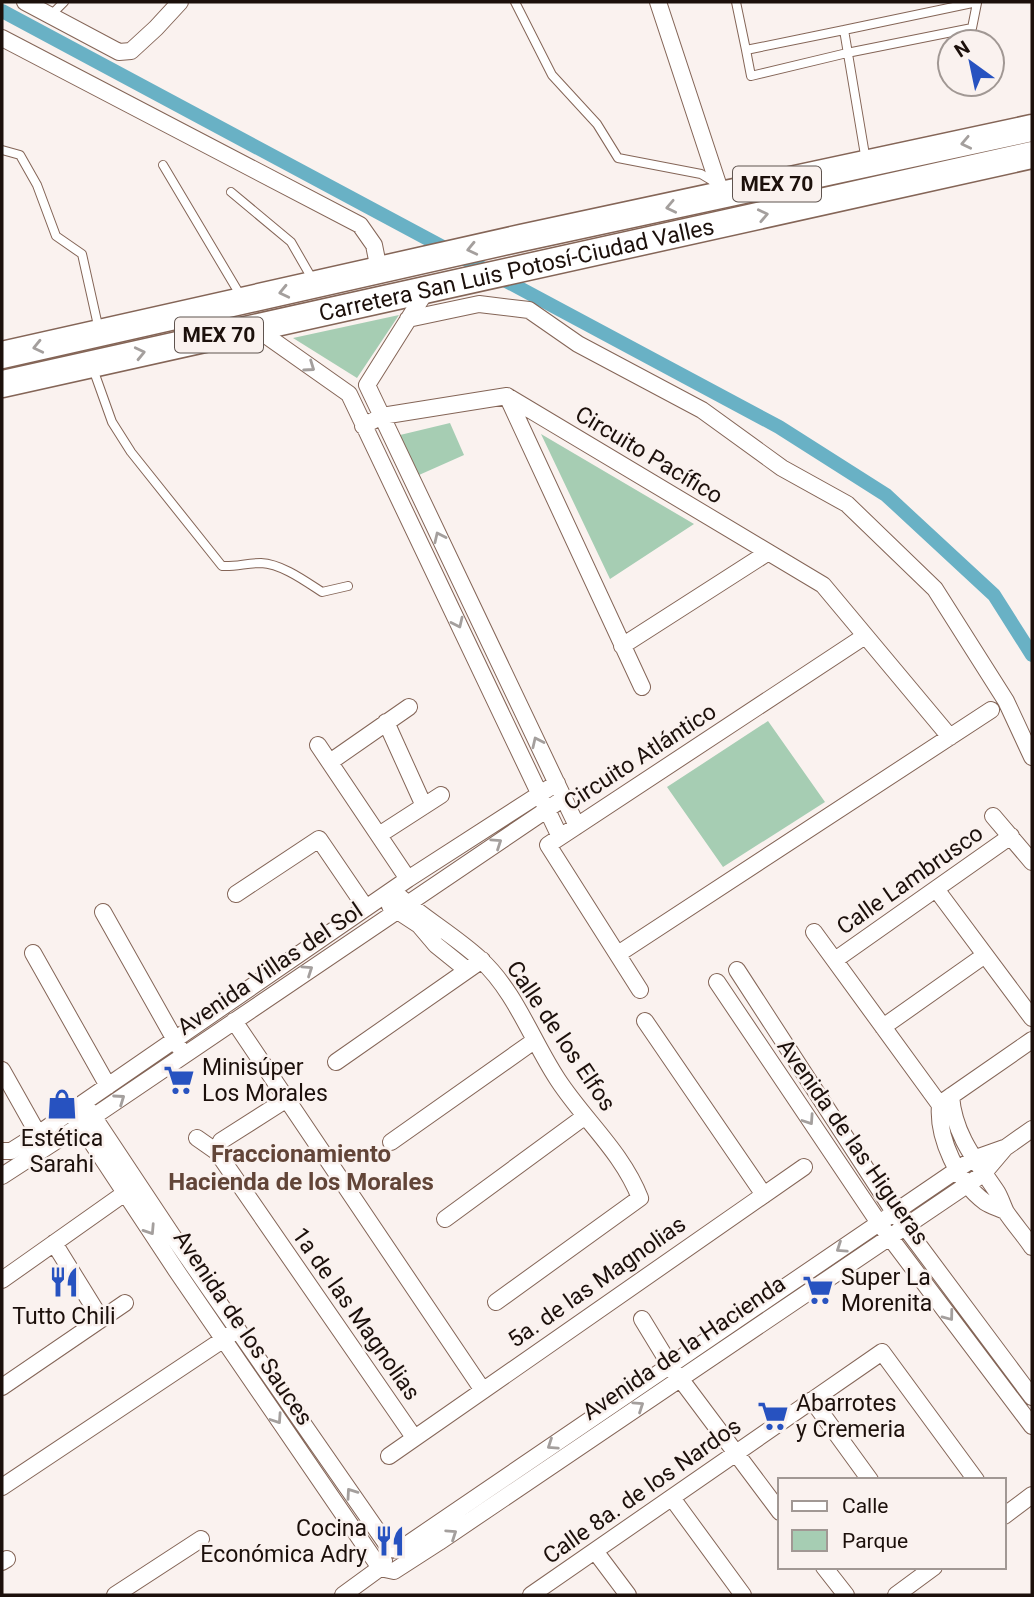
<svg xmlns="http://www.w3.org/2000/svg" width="1034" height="1597" viewBox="0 0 1034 1597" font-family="Roboto,sans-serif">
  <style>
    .green { fill: #a6cdb3 }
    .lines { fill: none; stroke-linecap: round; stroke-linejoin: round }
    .canal { stroke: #69b1c5; stroke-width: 14 }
    .service-casing { stroke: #846557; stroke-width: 10 }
    .minor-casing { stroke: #846557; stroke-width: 18 }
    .primary-casing { stroke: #846557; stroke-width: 29 }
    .service { stroke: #fff; stroke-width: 8 }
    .minor { stroke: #fff; stroke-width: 16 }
    .primary { stroke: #fff; stroke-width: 26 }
    .oneway { stroke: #a49f9d }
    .labels { text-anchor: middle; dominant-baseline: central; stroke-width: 5; stroke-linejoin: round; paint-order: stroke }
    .shield { fill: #faf2ef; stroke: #5f544f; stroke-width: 2 }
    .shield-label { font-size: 21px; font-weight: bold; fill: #1c100b }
    .street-label { font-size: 23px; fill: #1c100b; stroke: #faf2ef }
    .poi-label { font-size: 23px; fill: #1c100b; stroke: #faf2ef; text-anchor: start }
    .neighbourhood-label { font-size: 24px; font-weight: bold; fill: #624538; stroke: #faf2ef }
  </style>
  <rect width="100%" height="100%" fill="#faf2ef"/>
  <path class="green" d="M399 315 357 378 293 338Z
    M450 423 464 455 419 475 400 435Z
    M541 434 694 524 610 579Z
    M768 721 825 802 723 867 667 787Z"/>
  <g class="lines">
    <path class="canal" d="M2 11 779 427 886 495 994 595 1032 655"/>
    <g class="service-casing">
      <path id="service" d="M515 2 552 75 597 124 618 158 701 174 716 183
        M736 2 746 50 844 30 866 161
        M51 15 64 2
        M844 30 977 2
        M746 50 751 76 847 53 972 28 977 3
        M2 150 20 155 37 185 56 236 82 254 99 330
        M163 165 242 298
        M231 192 291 242 314 282
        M92 366 112 422 131 452 222 566C235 567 247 563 261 563 282 564 305 581 322 592L348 586"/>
    </g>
    <g class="minor-casing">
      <path id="minor" d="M25 2 119 52 131 51 156 28 180 2
        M658 2 722 196
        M2 38 360 225 374 245 379 270
        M428 288 367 385 577 826
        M408 319 479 304 529 310 578 344 702 410 782 468 847 504 935 589 1006 701 1032 757
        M254 327 349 394 560 837
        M507 396 642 687
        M363 426 382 416 507 396 823 585 950 737
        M622 646 767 553
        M386 722 424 806
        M318 745 408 879
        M330 762 409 707
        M993 816 1032 862
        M379 835 441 795
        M936 889 1032 1018
        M236 894 319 839 366 908
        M400 897C425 919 455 936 480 959 516 992 532 1041 558 1080 585 1121 622 1152 640 1198L496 1302
        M390 906 419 925 436 945 467 970
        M103 912 179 1047
        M814 932 940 1105C937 1138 958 1182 985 1202 991 1206 999 1208 1005 1211
        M33 953 108 1086
        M618 954 991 710
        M835 960 1011 836
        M737 970 894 1212 1032 1397
        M717 982 879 1223 1032 1426
        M640 990 548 845 865 636
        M234 1021 482 1389
        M645 1021 764 1195
        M883 1027 985 955
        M336 1062 482 960
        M2 1070 38 1134
        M951 1096C954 1135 976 1161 997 1192 1001 1199 1003 1206 1006 1212 1014 1224 1024 1235 1032 1247
        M287 1099 221 1141 217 1152 411 1433 417 1435
        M944 1101 1032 1040
        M89 1110 172 1235 390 1549
        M75 1117 176 1270 380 1568
        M197 1138 217 1152
        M391 1142 534 1041
        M2 1151H11L38 1134 408 879 557 783
        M2 1176 93 1117 564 798
        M445 1219 584 1117
        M54 1243 101 1319
        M2 1280 125 1193
        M642 1319 670 1365 780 1512
        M2 1387 125 1303
        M812 1400 870 1480
        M389 1456 804 1167
        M2 1487 230 1335
        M672 1498 743 1595
        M1004 1516 1032 1495
        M390 1549 399 1550 973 1159 1004 1148
        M595 1551 628 1595
        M2 1562 7 1559
        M824 1567 846 1595
        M380 1568 394 1571 439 1542 983 1174 1005 1148 1032 1129
        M115 1595 201 1539
        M343 1595 380 1568 384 1561
        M531 1595 882 1352 976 1480
        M896 1595 934 1567"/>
    </g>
    <g class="primary-casing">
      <g id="primary">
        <path d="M2 355 521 238 1032 128"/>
        <path id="s1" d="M2 384 1032 155"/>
      </g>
    </g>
    <use href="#service" class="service"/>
    <use href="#minor" class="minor"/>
    <use href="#primary" class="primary"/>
  </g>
  <defs><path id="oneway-chevron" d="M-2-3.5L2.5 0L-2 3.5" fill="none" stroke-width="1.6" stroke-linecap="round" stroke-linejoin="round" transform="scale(1.75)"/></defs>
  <g class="oneway">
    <use href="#oneway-chevron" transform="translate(966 143) rotate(168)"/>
    <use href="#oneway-chevron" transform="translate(671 207) rotate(168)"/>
    <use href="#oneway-chevron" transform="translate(763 215) rotate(-12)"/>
    <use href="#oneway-chevron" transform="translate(472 249) rotate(167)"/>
    <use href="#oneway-chevron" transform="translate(284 292) rotate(167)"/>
    <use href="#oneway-chevron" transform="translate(38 347) rotate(167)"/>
    <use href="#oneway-chevron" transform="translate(140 353) rotate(-13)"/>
    <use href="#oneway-chevron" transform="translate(310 367) rotate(35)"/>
    <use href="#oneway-chevron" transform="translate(439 537) rotate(-115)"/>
    <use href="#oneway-chevron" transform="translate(458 623) rotate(65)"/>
    <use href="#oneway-chevron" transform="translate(537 742) rotate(-115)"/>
    <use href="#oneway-chevron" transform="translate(497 843) rotate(-34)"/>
    <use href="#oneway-chevron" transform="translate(308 970) rotate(-34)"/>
    <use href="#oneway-chevron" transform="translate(120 1099) rotate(-35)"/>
    <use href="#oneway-chevron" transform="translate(809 1120) rotate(56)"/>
    <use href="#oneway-chevron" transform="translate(150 1230) rotate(57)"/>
    <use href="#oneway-chevron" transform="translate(841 1248) rotate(146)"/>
    <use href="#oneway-chevron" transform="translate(949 1316) rotate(53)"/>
    <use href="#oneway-chevron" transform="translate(639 1406) rotate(-34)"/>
    <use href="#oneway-chevron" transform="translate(277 1419) rotate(56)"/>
    <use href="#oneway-chevron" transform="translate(552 1445) rotate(146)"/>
    <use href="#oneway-chevron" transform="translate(351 1493) rotate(-125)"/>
    <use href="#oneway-chevron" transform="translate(452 1534) rotate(-34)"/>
  </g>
  <defs>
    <g id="supermarket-bare" transform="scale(2.415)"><path d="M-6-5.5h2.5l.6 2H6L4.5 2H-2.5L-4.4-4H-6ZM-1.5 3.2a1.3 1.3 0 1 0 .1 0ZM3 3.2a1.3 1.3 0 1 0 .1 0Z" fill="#2752c0" stroke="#faf2ef" stroke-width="2.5" paint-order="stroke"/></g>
    <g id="shop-bare" transform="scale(2.415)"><path d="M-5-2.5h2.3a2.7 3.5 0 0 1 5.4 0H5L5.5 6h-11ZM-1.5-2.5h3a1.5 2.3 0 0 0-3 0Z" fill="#2752c0" stroke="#faf2ef" stroke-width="2.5" paint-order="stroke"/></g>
    <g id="restaurant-bare" transform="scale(2.415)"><path d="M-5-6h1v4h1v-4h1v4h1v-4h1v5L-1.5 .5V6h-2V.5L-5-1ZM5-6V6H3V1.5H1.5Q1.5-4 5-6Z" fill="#2752c0" stroke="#faf2ef" stroke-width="2.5" paint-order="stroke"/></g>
  </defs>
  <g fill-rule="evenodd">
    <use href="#supermarket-bare" x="179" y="1080"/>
    <use href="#shop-bare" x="62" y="1104"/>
    <use href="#restaurant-bare" x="64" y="1282"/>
    <use href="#supermarket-bare" x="818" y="1290"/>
    <use href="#supermarket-bare" x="773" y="1416"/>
    <use href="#restaurant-bare" x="390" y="1541"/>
  </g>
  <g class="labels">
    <g class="shield">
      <rect x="733" y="166.5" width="88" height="35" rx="5"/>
      <rect x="175" y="317.5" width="88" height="35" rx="5"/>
    </g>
    <g class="shield-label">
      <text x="777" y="184">MEX 70</text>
      <text x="219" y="335">MEX 70</text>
    </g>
    <g class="street-label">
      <text stroke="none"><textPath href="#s1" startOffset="527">Carretera San Luis Potosí-Ciudad Valles</textPath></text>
      <text transform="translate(649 455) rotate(31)">Circuito Pacífico</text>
      <text transform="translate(640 757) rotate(-33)">Circuito Atlántico</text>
      <text transform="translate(910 880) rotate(-35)">Calle Lambrusco</text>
      <text transform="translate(270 969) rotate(-34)">Avenida Villas del Sol</text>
      <text transform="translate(561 1036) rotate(56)">Calle de los Elfos</text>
      <text transform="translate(853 1142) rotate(55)">Avenida de las Higueras</text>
      <text transform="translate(597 1282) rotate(-35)">5a. de las Magnolias</text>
      <text transform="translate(356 1314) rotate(55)">1a de las Magnolias</text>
      <text transform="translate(243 1328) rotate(56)">Avenida de los Sauces</text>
      <text transform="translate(684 1348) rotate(-34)">Avenida de la Hacienda</text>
      <text transform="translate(642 1491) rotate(-35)">Calle 8a. de los Nardos</text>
    </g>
    <g class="poi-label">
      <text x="202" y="1067">Minisúper<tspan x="202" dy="26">Los Morales</tspan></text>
      <text x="62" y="1138" text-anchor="middle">Estética<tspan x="62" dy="26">Sarahi</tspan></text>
      <text x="841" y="1277">Super La<tspan x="841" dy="26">Morenita</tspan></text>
      <text x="64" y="1316" text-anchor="middle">Tutto Chili</text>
      <text x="796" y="1403">Abarrotes<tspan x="796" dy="26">y Cremeria</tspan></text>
      <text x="367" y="1528" text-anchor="end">Cocina<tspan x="367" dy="26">Económica Adry</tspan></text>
    </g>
    <g class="neighbourhood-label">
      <text x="301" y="1154">Fraccionamiento<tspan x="301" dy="28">Hacienda de los Morales</tspan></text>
    </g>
  </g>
  <rect width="1034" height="1597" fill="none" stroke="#1c100b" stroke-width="7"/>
  <rect x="778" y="1478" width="228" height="91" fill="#faf2ef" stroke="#a19894" stroke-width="2"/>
  <rect x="792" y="1501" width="35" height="10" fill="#ffffff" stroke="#a19894" stroke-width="2"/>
  <text x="842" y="1513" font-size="21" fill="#1c100b">Calle</text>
  <rect x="792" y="1530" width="35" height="21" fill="#a6cdb3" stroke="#a19894" stroke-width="2"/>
  <text x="842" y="1548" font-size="21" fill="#1c100b">Parque</text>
  <g transform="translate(971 63) rotate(327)"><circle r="33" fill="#faf2ef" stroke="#a19894" stroke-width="2"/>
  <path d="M0-5L12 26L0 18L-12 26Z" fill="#2752c0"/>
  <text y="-10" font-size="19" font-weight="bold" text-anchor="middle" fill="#1c100b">N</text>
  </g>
</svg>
